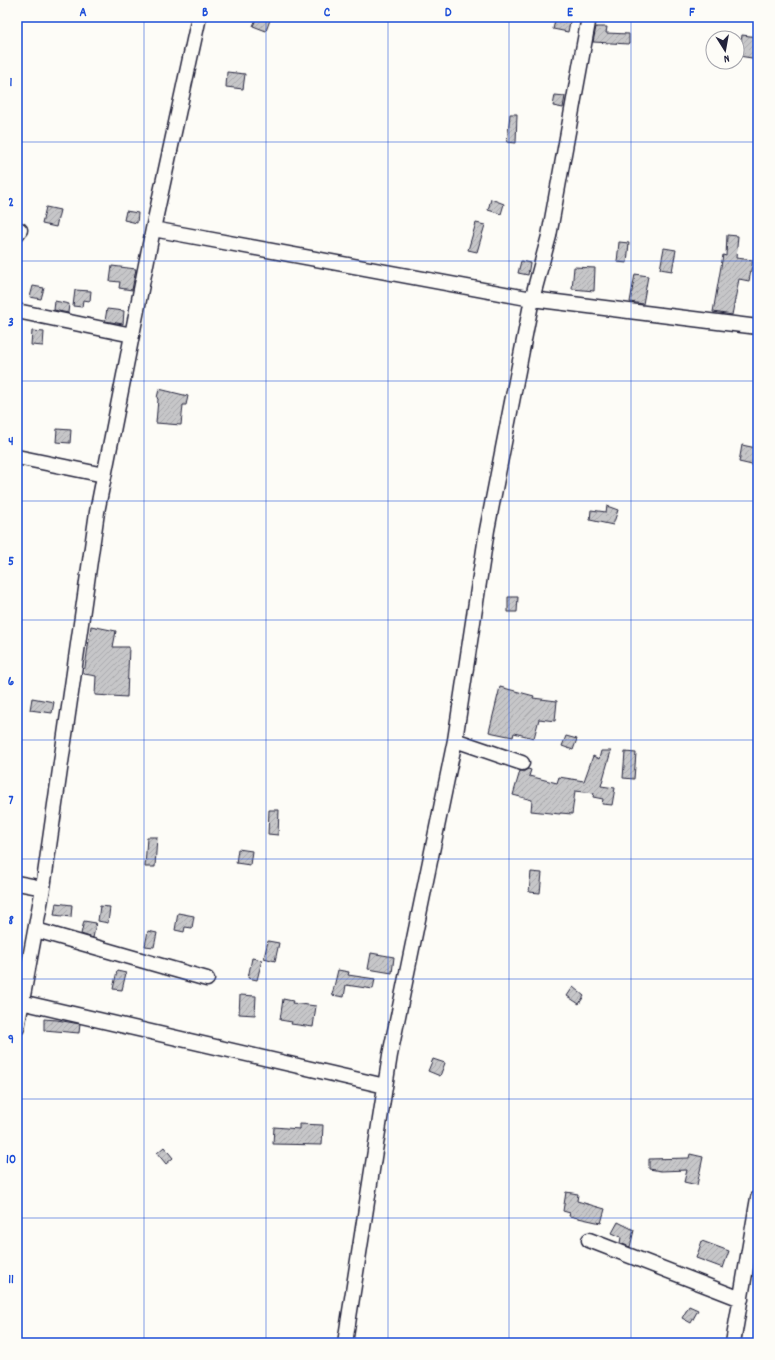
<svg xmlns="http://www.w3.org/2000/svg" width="775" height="1360" viewBox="0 0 775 1360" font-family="Dekko,sans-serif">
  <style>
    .building { fill: url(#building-hatch); stroke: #22223b }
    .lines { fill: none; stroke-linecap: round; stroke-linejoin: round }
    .minor-casing { stroke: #22223b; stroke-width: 17 }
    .minor { stroke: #fdfcf7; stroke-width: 14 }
    .grid { fill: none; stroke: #1d4ed8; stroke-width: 1; stroke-opacity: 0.55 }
    .neatline { fill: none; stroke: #1d4ed8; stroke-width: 1.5 }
    .grid-label { font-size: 13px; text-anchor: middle; font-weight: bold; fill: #1d4ed8 }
  </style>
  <defs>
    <pattern id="building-hatch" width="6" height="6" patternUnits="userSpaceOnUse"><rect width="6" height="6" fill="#c6c6c8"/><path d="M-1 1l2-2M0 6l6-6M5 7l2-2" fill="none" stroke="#aaaaad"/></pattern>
  </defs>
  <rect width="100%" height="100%" fill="#fdfcf7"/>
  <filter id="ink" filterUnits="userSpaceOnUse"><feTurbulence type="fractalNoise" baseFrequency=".025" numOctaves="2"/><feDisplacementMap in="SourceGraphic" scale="8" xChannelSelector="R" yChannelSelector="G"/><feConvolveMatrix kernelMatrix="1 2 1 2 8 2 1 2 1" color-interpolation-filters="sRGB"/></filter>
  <g filter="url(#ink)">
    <path class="building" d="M257 17H262L270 20 266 31 253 26Z
      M556 17H571L568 32 553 29Z
      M596 27H607L606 33 629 34V44L593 42Z
      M742 35 758 37V59L739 56Z
      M227 72 245 74 243 89 226 87Z
      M555 95 565 96 563 108 553 106Z
      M510 114H517L516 143 507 142Z
      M491 199 504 204 501 214 488 210Z
      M46 207 60 210 56 227 42 224Z
      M126 211 138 213 137 223 124 220Z
      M476 223 485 225 477 252 468 250Z
      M727 235 738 236 736 258 753 260 749 281 739 279 732 315 713 312 723 255 726 256Z
      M619 242 629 243 627 263 617 262Z
      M664 248 676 250 672 271 660 269Z
      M521 261 530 263 528 275 518 273Z
      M112 266 136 269 132 290 119 288 120 282 110 281Z
      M574 267 595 268 594 291 572 289Z
      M635 274 648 276 643 304 630 302Z
      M33 286 44 288 41 299 30 297Z
      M75 290 91 291 90 301 83 300 82 307 73 306Z
      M55 301 69 304 68 313 54 310Z
      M107 309 124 311 123 324 105 321Z
      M32 331 44 332 43 346 31 345Z
      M159 389 188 396 186 405H183L181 425 156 423 158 399 157 398Z
      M57 429 71 430 70 443 56 442Z
      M742 445 756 448 752 465 739 462Z
      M607 506 618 510 613 525 590 520 591 510 606 512Z
      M508 597H518L517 612H508Z
      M91 626 116 631 113 647H129L127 697 95 695 96 676 84 674Z
      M500 687 534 696 533 698 557 701 555 721 539 719 534 738 514 733 513 737 489 732Z
      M32 698 54 702 52 713 30 710Z
      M566 736 577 739 573 750 562 746Z
      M601 751H611L601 786 615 788 612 805 602 804 603 799 593 797 594 793 575 791 572 814 560 813V814L531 811 532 800 513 795 520 771H524L528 769 531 770 529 776 557 783 559 777 584 781 593 756 599 759Z
      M625 752 636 753 634 779 623 778Z
      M269 810H279L278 835 268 834Z
      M147 837H157L155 867H145Z
      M238 849 252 851 250 865 236 863Z
      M531 872 542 873 540 893 529 892Z
      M56 903 72 905 71 917 54 915Z
      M100 906 110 907 108 923 98 921Z
      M178 913 194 916 192 928 185 927 184 932 175 930Z
      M84 921 96 923 93 938 81 934Z
      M148 931 157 933 154 947 145 946Z
      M268 941 279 943 275 961 264 958Z
      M371 953 394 957 392 973 368 969Z
      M252 958 262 960 257 980 248 978Z
      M338 970 349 972 348 975 375 979 373 989 346 985 344 997 332 995Z
      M117 971 126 973 122 990 113 989Z
      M573 987 584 996 579 1004 567 996Z
      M240 995 256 996 255 1015 239 1014Z
      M283 999 293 1001 292 1003 316 1006 313 1027 291 1024 292 1022 280 1020Z
      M44 1019 57 1020 80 1024 79 1033 44 1030Z
      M433 1059 445 1063 440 1076 428 1071Z
      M299 1124 323 1125 322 1145 273 1144 274 1127 299 1129Z
      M164 1147 173 1158 166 1164 157 1153Z
      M690 1154 703 1157 697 1185 684 1182 687 1170 661 1171 649 1169V1159L689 1158Z
      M566 1192 578 1194 577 1201 605 1209 601 1223 569 1216 570 1213 563 1211Z
      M618 1222 634 1230 630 1247 620 1243 621 1237 612 1233Z
      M702 1241 729 1251 723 1268 696 1258Z
      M689 1306 698 1310 691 1323 682 1318Z"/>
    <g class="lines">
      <g class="minor-casing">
        <path id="minor" d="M153 229 532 299 758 327
          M17 234 20 230
          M17 311 132 335
          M17 457 104 475
          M455 740 522 763
          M17 883 43 888
          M36 930 207 979
          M21 1002 385 1086
          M17 1028 43 888 97 512 153 229 199 17
          M589 1240 741 1299
          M345 1343 390 1055 455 740 487 530 532 299 549 236 589 17
          M733 1343 758 1198"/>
      </g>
      <use href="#minor" class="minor"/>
    </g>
  </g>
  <path class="grid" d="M144 17V1343M266 17V1343M388 17V1343M509 17V1343M631 17V1343M17 142H758M17 261H758M17 381H758M17 501H758M17 620H758M17 740H758M17 859H758M17 979H758M17 1099H758M17 1218H758"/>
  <rect width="775" height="1360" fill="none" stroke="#fdfcf7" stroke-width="44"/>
  <g transform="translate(725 50) rotate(169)"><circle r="19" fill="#fdfcf7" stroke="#a5a5ac"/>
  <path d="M0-3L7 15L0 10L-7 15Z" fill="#22223b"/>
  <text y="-6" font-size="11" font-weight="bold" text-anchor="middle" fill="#22223b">N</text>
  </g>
  <rect x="22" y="22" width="731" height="1316" class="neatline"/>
  <g class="grid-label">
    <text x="83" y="16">A</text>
    <text x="205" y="16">B</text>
    <text x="327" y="16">C</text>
    <text x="448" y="16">D</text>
    <text x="570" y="16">E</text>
    <text x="692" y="16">F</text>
    <text x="11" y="86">1</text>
    <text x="11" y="206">2</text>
    <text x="11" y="326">3</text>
    <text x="11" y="445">4</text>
    <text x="11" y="565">5</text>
    <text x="11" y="685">6</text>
    <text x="11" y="804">7</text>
    <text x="11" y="924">8</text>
    <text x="11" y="1043">9</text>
    <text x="11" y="1163">10</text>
    <text x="11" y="1283">11</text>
  </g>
</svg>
